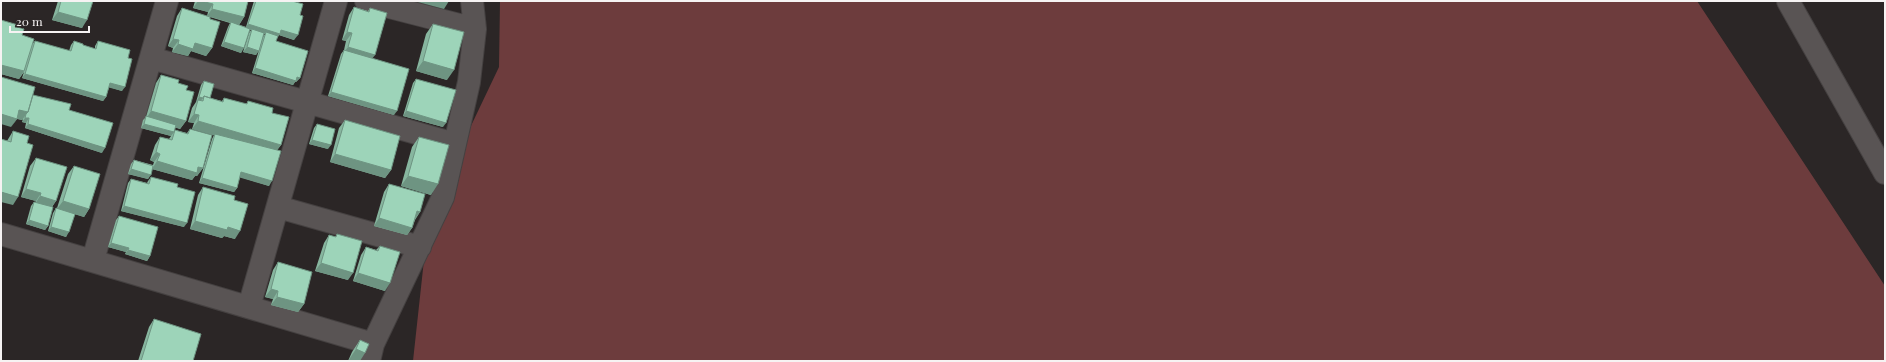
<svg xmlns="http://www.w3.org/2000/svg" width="1886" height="362" viewBox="0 0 1886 362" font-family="'Playfair Display',serif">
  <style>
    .forest { fill: #6d3c3d }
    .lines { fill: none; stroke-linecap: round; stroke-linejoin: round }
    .minor-casing { stroke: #454141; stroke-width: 24 }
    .minor { stroke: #595454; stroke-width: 22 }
    .wall { fill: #87b69f }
    .shaded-wall { fill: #6e9482 }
    .building { fill: #9dd4b9; stroke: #6e9482 }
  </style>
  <rect width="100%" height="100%" fill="#2b2626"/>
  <path class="forest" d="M500 1H1697L1885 286V361H413L429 214 499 67Z"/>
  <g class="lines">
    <g class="minor-casing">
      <path id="minor" d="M366 1 475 29
        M1788 1 1885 173
        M151 58 455 144
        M278 207 420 247
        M1 234 373 344
        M93 260 167 1
        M249 307 336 1
        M369 361 373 344 443 197 469 82 475 29 472 1"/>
    </g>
    <use href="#minor" class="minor"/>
  </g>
  <path class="wall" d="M58 1H93L82 28 52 20Z
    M195 1H248L244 17 239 25 246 27 254 1H292L300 15 294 40 279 35 277 38 276 41 300 78 296 82H295L293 85 252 73 263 37 265 34H264L256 55 243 52 249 33 251 30H250L241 53 221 46 228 27 230 23 210 17 212 48 206 56 191 51 188 56 172 52 173 48 168 46 177 16 182 8 207 16 208 12 193 8Z
    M354 7 368 11 370 8 372 58 394 115 328 96 341 54 344 50 346 41 342 40 349 15Z
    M1 20 17 27 22 35 33 43 35 41 69 51 71 45 74 41 83 45 95 49V46L98 41 128 58 122 91 109 87 106 97 103 101 22 78 24 72 19 79 1 74Z
    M433 24 447 80 416 71 426 34Z
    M161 75 178 83 186 90V121L180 129 175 127 174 132 171 136 141 128 143 120 146 117 156 83Z
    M416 79 443 127 403 116 413 83Z
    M204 81 210 98 222 101 224 98 246 104 248 101 272 113 281 145 277 150 269 186 240 177 237 188 234 192 199 183 212 139 214 135 192 129 194 123 188 122 192 108 196 102 201 85Z
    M33 95 69 110 102 153 25 128 26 123 22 122 23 119 22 120 17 119 11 127Z
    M345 120 391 170 385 178 330 162 339 128Z
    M317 124 328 149 309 144 314 128Z
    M190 129 203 168 197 176H195L192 180 152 169 148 179 128 174 131 164 134 160 153 165 154 162 150 160 155 145 160 137 169 139 175 130 187 133Z
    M13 131V205L7 141Z
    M419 137 431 195 401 186 412 147Z
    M36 158 56 201 52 207 48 226 45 230 26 224 31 206 34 202H35L36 201 21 197 30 166Z
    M74 166 89 209 84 217 75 214 66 237 48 231 53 213 56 208H57L68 174Z
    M151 177 177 187 184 227 121 211 128 183 131 179 147 183 148 181Z
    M389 184 420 212 415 220 412 228 407 235 374 226 384 192Z
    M203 187 234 200 235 239 224 236 222 238 190 229 198 195Z
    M119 216 150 256 147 261 125 254 126 252 108 247 116 220Z
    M337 234 348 280 315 271 324 243 329 235 335 237Z
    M380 246 385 291 353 281 361 255 366 247 376 250Z
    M278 262 304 304 298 312 271 305 273 299 265 297 273 270Z
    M154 319 193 361H138L149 327Z
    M360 340V361H348L352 352Z"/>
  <path class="shaded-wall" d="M198 1H201L213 4 208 12 193 8Z
    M414 1H449L444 9Z
    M212 9 244 17 239 25 207 16Z
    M58 12 87 20 82 28 52 20Z
    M248 24 281 30 298 35 294 40 279 35 277 38 266 32 265 34 252 30V29L251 30 245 28Z
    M347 32 352 33 346 41 342 40Z
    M173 39 179 40 173 48 168 46Z
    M224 42 244 48 241 53 221 46Z
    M195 43 212 48 206 56 191 51 188 56 172 52 178 44Z
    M247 47 259 51 256 55 243 52Z
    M348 47 375 55 369 63 342 55Z
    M423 61 454 70 447 80 416 71Z
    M1 65 24 71 19 79 1 74Z
    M255 68 297 77 300 78 296 82H295L293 85 252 73Z
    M25 74 106 97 103 101 22 78Z
    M110 83 125 87 122 91 107 87Z
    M331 92 397 111 394 115 328 96Z
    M199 97 203 98 199 103 198 100 196 102Z
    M19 110 28 112 22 120 15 118 17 119 11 127 1 124V114Z
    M151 111 186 121 180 129 146 119Z
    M406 111 446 123 443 127 403 116Z
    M194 114 199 115 194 123 188 122Z
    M25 118H29L26 123 22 122Z
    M198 121 281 145 275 153 192 129Z
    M28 124 105 148 102 153 25 128Z
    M144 124 174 132 171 136 141 128Z
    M312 140 331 145 328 149 309 144Z
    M156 152 160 154 154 162 150 160Z
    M335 154 391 170 385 178 330 162Z
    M157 161 198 167 203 168 197 176H195L192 180 152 169Z
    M131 169 151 175 148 179 128 174Z
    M241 172 272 181 269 186 238 177Z
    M408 176 438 184 431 195 401 186Z
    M202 178 237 188 234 192 199 183Z
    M26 189 41 193 36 201 21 197Z
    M1 192 18 197 13 205 1 202Z
    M40 196 56 201 50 209 35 204Z
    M63 201 89 209 84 217 57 209Z
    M124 206 187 223 184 227 121 211Z
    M417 211 420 212 414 220Z
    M379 218 412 228 407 235 374 226Z
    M29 220 48 226 45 230 26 224Z
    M195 221 228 227 240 231 235 239 224 236 222 238 190 229Z
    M51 227 69 232 66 237 48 231Z
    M111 243 129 248 126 252 108 247Z
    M128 250 150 256 147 261 125 254Z
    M321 263 353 273 348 280 315 271Z
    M358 273 390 283 385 291 353 281Z
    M271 289 278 291 273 299 265 297Z
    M277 297 304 304 298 312 271 305Z
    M356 349 365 353 360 361H348Z"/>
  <path class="building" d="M61 1H93L87 20 58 12Z
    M201 1H248L244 17 212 9 213 4Z
    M256 1H292L303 4 300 15 303 16 298 35 281 30 280 34 248 24Z
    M354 7 369 12 370 8 387 13 375 55 348 47 352 33 347 32Z
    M182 8 210 17V19L220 22 212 48 195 43 193 49 178 44 179 40 173 39Z
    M1 20 18 25 17 27 24 29 22 35 34 39 24 71 1 65Z
    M231 22 250 29 244 48 224 42Z
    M433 24 464 32 454 70 423 61Z
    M252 29 264 33 259 51 247 47Z
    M266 32 278 36 276 41 308 51 300 78 297 77 296 81 255 68Z
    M35 41 71 51 74 41 83 44V45L96 49 98 41 130 50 128 58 132 59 125 87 110 83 106 97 25 74Z
    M344 50 409 69 397 111 331 92Z
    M161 75 179 80 178 83 188 86 186 90 194 92 186 121 151 111Z
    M1 77 35 87 28 112 19 110 17 119 1 114Z
    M416 79 456 90 446 123 406 111Z
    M204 81 214 84 210 98 204 96 203 98 199 97Z
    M33 95 71 104 69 110 113 123 105 148 28 124 29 118H25L26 114 28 112Z
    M204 96 223 102 224 98 247 104 248 101 273 108 272 113 289 117 281 145 198 121 199 115 194 114 198 100 203 101Z
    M146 116 176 125 174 132 144 124Z
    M345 120 400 136 391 170 335 154Z
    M317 124 335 129 331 145 312 140Z
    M190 129 212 135 203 168 198 167 197 173 157 161 160 154 156 152 160 137 172 140 175 130 188 134Z
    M13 131 29 136 27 143 33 145 18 197 1 192V139L11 142Z
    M215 134 281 151 272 181 241 172 237 188 202 178Z
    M419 137 449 145 438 184 408 176Z
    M36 158 67 167 56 201 40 196 41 193 26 189Z
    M134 160 153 166 151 175 131 169Z
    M74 166 100 174 89 209 63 201Z
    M151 177 178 184 177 187 195 192 187 223 124 206 131 179 149 184Z
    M389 184 425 194 420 212 417 211 412 228 379 218Z
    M203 187 235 196 234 200 248 204 240 231 228 227 227 230 195 221Z
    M34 202 53 207 48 226 29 220Z
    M56 208 75 214 69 232 51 227Z
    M119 216 158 227 150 256 128 250 129 248 111 243Z
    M337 234 362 241 353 273 321 263 329 235 336 237Z
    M380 246 400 252 390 283 358 273 366 247 378 251Z
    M278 262 312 272 304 304 277 297 278 291 271 289Z
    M154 319 201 334 193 361H141Z
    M360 340 369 344 365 353 356 349Z"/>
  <rect width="1886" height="362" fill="none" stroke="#f6f3f3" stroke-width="4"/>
  <path d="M10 26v6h79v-6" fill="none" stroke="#f6f3f3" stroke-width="2"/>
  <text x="16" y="26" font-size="12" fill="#f6f3f3" stroke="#2b2626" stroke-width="3" paint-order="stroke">20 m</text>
</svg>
